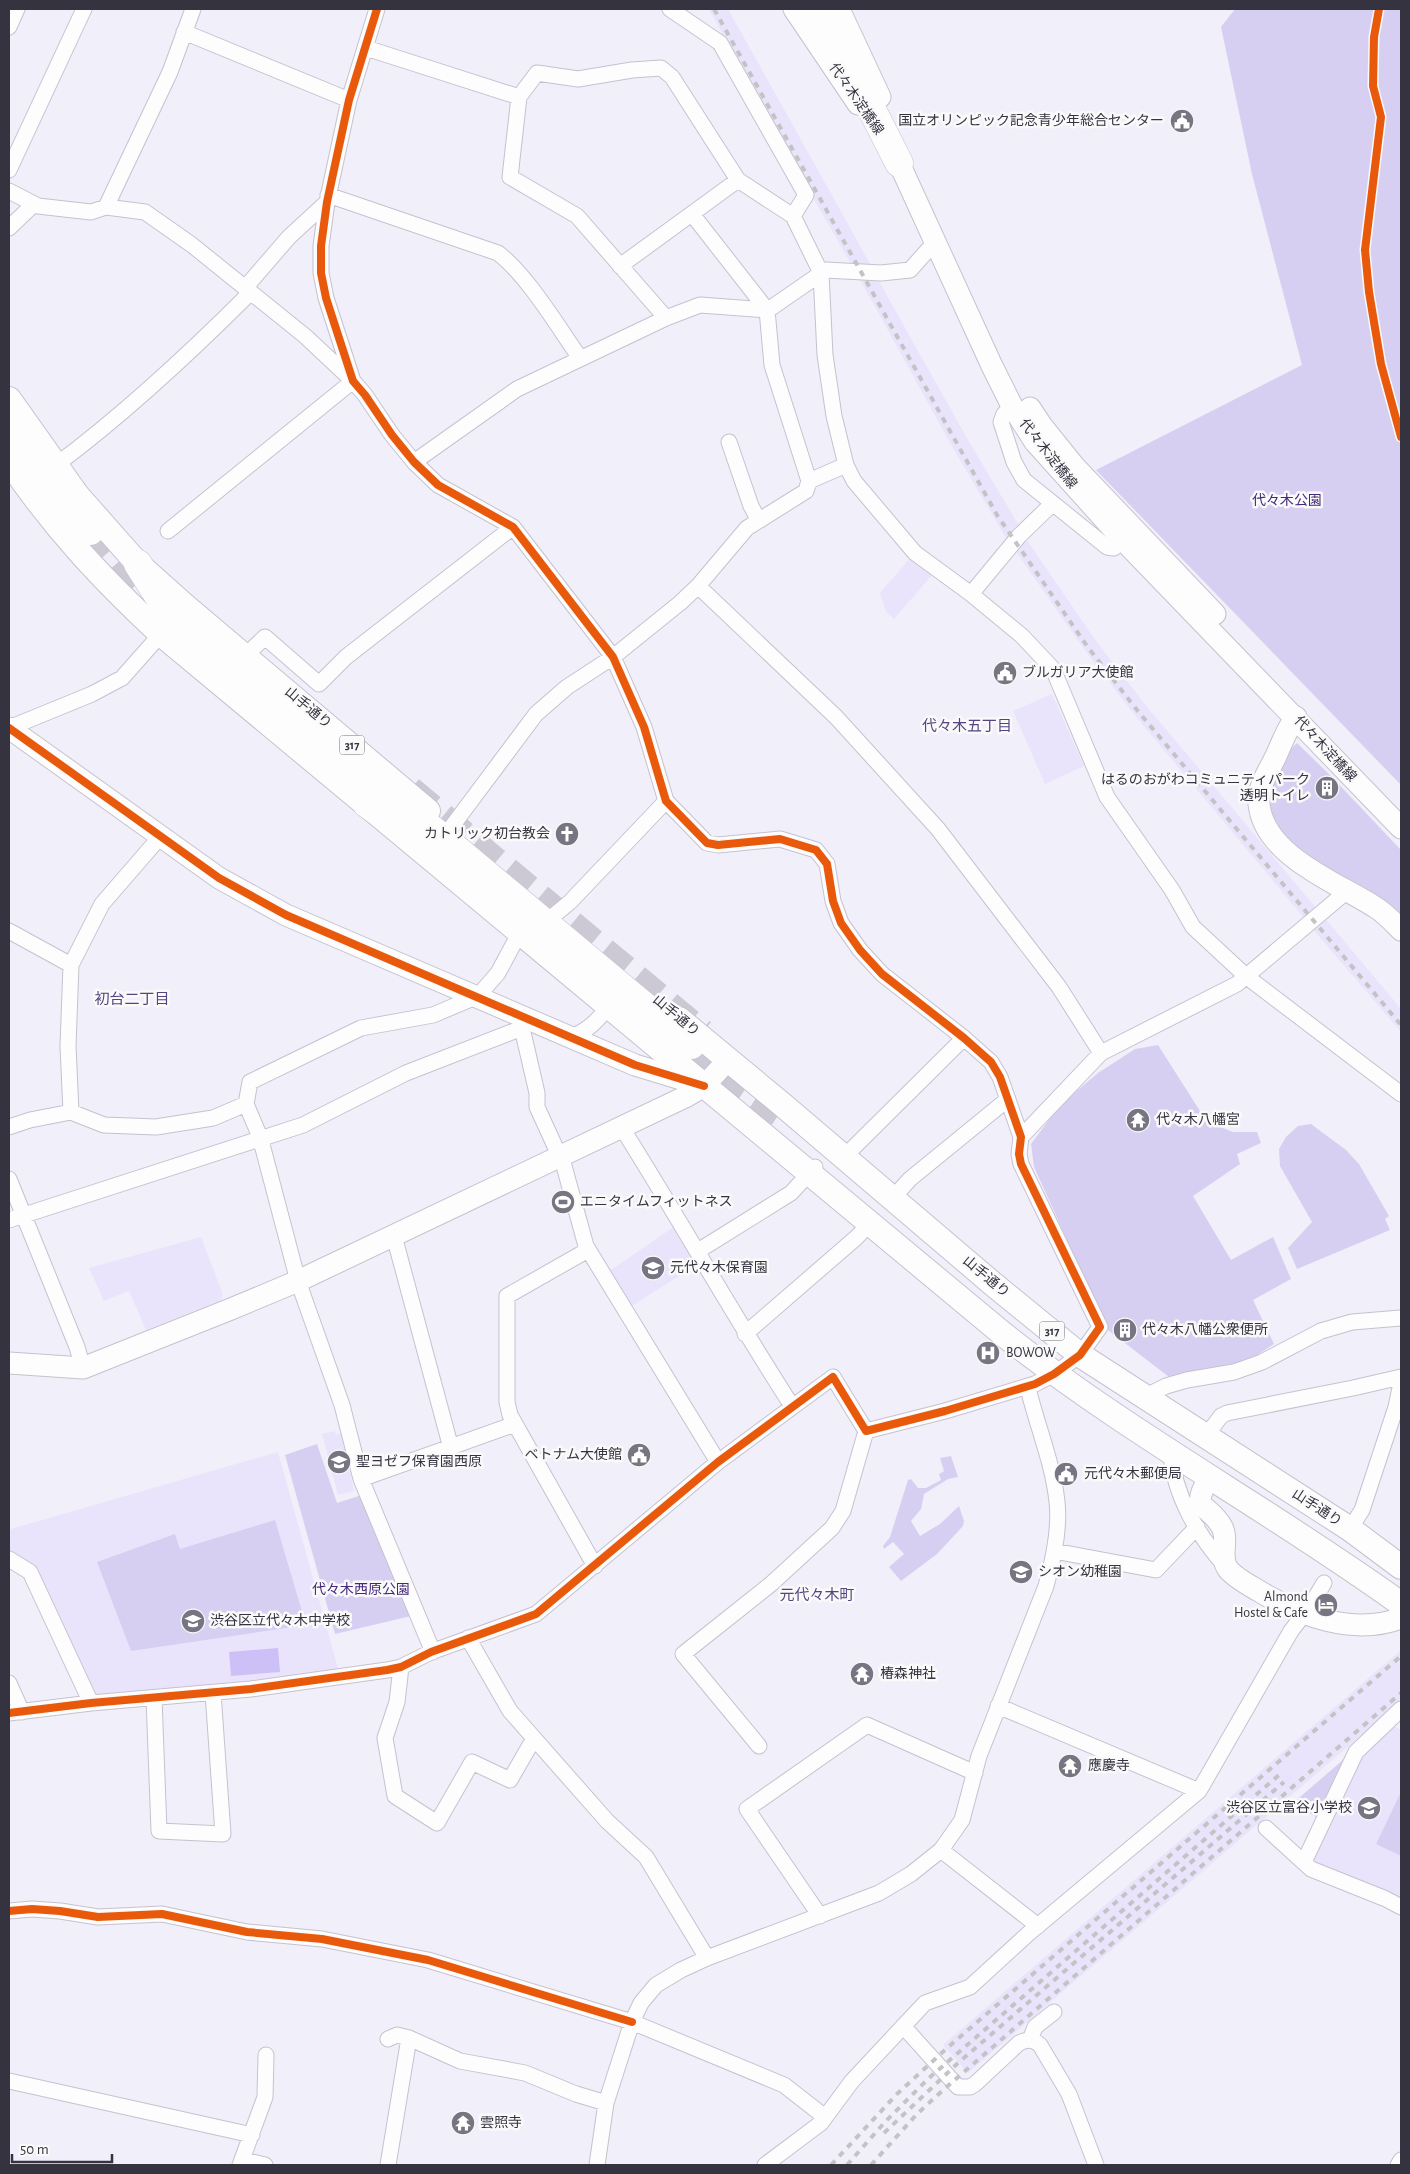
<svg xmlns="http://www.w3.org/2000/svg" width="1410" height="2174" viewBox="0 0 1410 2174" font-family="'Alegreya Sans','Noto Sans JP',sans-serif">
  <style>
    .built { fill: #e9e4fb }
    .green { fill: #d7cff1 }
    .water { fill: #cdc0f6 }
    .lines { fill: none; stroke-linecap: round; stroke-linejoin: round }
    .highway-tunnel { stroke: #ccc9d5; stroke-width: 28; stroke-dasharray: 28 14; stroke-linecap: butt }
    .street-casing { stroke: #c5c2ce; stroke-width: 17 }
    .secondary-casing { stroke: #c5c2ce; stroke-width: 23 }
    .primary-casing { stroke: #c5c2ce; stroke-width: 26 }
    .highway-casing { stroke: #c5c2ce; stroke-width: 29 }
    .street { stroke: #fdfdfe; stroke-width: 15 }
    .secondary { stroke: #fdfdfe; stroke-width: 21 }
    .primary { stroke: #fdfdfe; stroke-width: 24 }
    .highway { stroke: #fdfdfe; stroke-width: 28 }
    .rail { stroke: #c3c3c5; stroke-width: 4; stroke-dasharray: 6 6; stroke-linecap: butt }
    .cycleway-casing { stroke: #fafafa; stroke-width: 11 }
    .cycleway { stroke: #e8590c; stroke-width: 8 }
    .labels { text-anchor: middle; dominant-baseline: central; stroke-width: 5; stroke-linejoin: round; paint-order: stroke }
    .shield { fill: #fafafa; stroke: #716f78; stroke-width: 1 }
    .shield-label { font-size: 12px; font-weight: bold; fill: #363340 }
    .street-label { font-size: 14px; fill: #363340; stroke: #fafafa }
    .poi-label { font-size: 14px; fill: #363340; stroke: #fafafa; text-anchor: start }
    .park-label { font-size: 14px; fill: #46287b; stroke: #fafafa }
    .neighbourhood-label { font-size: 15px; fill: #564482; stroke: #fafafa }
  </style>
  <rect width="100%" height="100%" fill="#f1effa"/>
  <path class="built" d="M709 9H728L873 269H854L780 140Z
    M858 276H876L968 440 1021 529 1009 543 953 448Z
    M1024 536 1096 641 1144 703 1317 909 1305 919 1133 713 1084 649 1014 549Z
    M911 557 932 575 894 619 886 612 880 593Z
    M1052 694 1084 766 1045 784 1013 711Z
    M1324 917 1401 1009V1032L1312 928Z
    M675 1226 698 1264 630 1307 608 1272Z
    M201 1237 223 1295 221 1300 146 1330 129 1291 104 1301 89 1268Z
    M335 1431 336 1435 341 1433 354 1491 338 1495 322 1434Z
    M278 1452 339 1672 294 1679 95 1696 37 1571 9 1551V1534L11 1529Z
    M1401 1650V1701L968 2073 943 2045Z
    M1392 1725 1401 1730V1898L1312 1861 1361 1756Z"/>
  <path class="green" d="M1235 9H1401V785L1096 470 1302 365 1252 174 1221 27Z
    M1297 743 1330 775 1401 850V921L1286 840 1268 810V784L1283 756Z
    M1158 1045 1207 1122 1233 1132H1257L1261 1143 1237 1154 1240 1164 1193 1196 1231 1260 1273 1237 1291 1279 1253 1300 1274 1344 1248 1361 1219 1369 1169 1377 1108 1330 1034 1167 1031 1144 1060 1105 1098 1073 1135 1049Z
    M1311 1124 1346 1150 1359 1164 1389 1216 1385 1219 1390 1230 1297 1269 1288 1248 1312 1222 1280 1166 1279 1149 1286 1137 1298 1126Z
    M317 1444 337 1503 362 1495 411 1616 335 1634 285 1455Z
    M951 1456 958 1477 948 1479 924 1494 921 1509 911 1521 920 1536 940 1524 959 1506 964 1521 963 1526 937 1554 901 1581 889 1567 904 1554 893 1542 884 1549 883 1546 890 1537 908 1480 911 1479 918 1488H926L941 1480 939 1474 944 1471 940 1458Z
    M275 1520 306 1625 131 1651 97 1562 175 1534 180 1549Z
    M1344 1759 1316 1817 1293 1803Z
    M1401 1792V1856L1376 1844Z"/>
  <path class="water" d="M278 1648 280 1672 231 1676 229 1652Z"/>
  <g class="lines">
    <path class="highway-tunnel" d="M90 531 120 565 155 595
      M410 790 702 1033
      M691 1045 740 1086 781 1114"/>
    <g class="street-casing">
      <path id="street" d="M670 9 720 43 806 195 793 216
        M9 27 17 9
        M184 32 349 100
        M366 48 519 97
        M9 170 84 9
        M9 191 38 206 91 212 106 207 145 212 192 245 305 336 353 381 168 531
        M328 195 498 253C528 276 558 327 580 358
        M106 207 170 72 193 9
        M9 228 34 204
        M620 266 738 180
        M245 288 289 237 327 202
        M666 318 577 216 510 177 519 97 537 73 578 79 632 70 661 68 672 77 738 180 793 216 821 273 825 355 834 416 846 465 854 481 915 553 971 594 1022 636 1053 669 1107 797 1172 890 1193 927 1247 977 1401 1094
        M1012 406 1004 414 1001 422 1014 462 1024 480 1107 547 1114 548 1130 535
        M729 442 751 506 758 519
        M414 462 517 389 666 318 700 305 768 310 826 270 881 273 910 270 935 242
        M56 465C126 413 189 354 251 292
        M809 481 846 465
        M698 586 836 717 938 829 1059 987 1101 1053
        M971 594 1019 536 1052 504
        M245 656 265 637 319 684 346 657 513 527
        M9 728 92 694 122 678 161 634
        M450 829 536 714 567 687 613 657 680 603 698 586 747 528 806 491 809 481 772 365 767 310 692 214
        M553 916 570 902 666 801
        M9 931 71 965
        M526 1019 522 1028 537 1093V1107L564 1166 586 1246 718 1462
        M571 1037C588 1031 598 1020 609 1006
        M71 1112 68 1046 71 965 102 904 160 837
        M9 1127 30 1120 71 1112 104 1125 156 1127 213 1118 246 1104
        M622 1128C680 1220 733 1315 792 1406
        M1021 1137 1101 1053 1237 984 1346 892
        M844 1157 964 1038
        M9 1179 77 1347 83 1368
        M892 1199 910 1179 1008 1099
        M9 1220 303 1125 406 1073 522 1028
        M394 1236 451 1448
        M588 1250 507 1296V1402L510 1415 595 1566
        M698 1251 791 1193 815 1167
        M745 1334 857 1237 871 1222
        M1144 1397 1166 1386 1187 1380 1234 1372 1262 1362 1321 1331 1352 1322 1401 1318
        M1206 1436 1221 1416 1227 1413 1353 1388 1401 1377
        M1171 1451C1173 1494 1198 1536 1226 1567
        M361 1479 515 1424
        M1350 1529 1362 1510 1396 1407 1401 1383
        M1054 1551 1156 1570 1197 1527
        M9 1559 30 1572 91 1703
        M468 1638 510 1711 607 1821 646 1857 707 1958
        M433 1652 361 1479 342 1405 298 1281 260 1137 246 1104 250 1082 361 1028 433 1015 478 996 498 973 520 932
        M401 1667 397 1702 385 1738 395 1796 437 1823 472 1762 510 1780 533 1740
        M9 1683 22 1712
        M154 1698 159 1831 223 1834 213 1693
        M998 1706 1199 1791
        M9 1713 91 1703 251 1689 387 1670 401 1667 431 1652 536 1614 718 1462 833 1377 866 1431 945 1411 1035 1384 1054 1374 1080 1355 1100 1327 1021 1164 1019 1154 1021 1137 1000 1077 991 1062 964 1038 882 974 860 950 841 923 833 901 827 864 816 850 780 839 718 845 707 843 666 801 644 727 613 657 513 527 438 485 414 462 392 435 365 395 353 381 326 298 321 273V246L327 202 349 100 377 9
        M759 1746 683 1654 771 1584 832 1528 843 1511 866 1431
        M1266 1828 1311 1869 1386 1899 1401 1907
        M941 1850 1038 1926
        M1304 1862 1356 1752 1401 1709
        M9 1911 32 1909 60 1911 98 1917 162 1914 247 1932 322 1939 428 1960 632 2022 784 2085 825 2117
        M820 1916 747 1809 867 1725 975 1773
        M903 2026 958 2087H970L975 2084 1019 2043C1027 2039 1033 2039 1040 2045L1069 2094 1096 2165
        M388 2039 397 2035 409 2038 460 2061 525 2073 576 2094 606 2103
        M1030 2040 1035 2027 1054 2012
        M9 2081 252 2135
        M243 2160 265 2165
        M240 2165 265 2097 266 2055
        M388 2165 409 2038
        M597 2165 606 2103 632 2022 641 2003 656 1985 681 1970 707 1958 879 1893 911 1874 941 1850 962 1820 979 1756 1046 1586C1053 1561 1060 1528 1057 1502 1053 1463 1037 1426 1028 1388
        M765 2165 821 2123 852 2081 925 2003 970 1987 1029 1933 1199 1791 1291 1631 1311 1605 1324 1583
        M1398 2165 1401 2160"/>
    </g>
    <g class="secondary-casing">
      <path id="secondary" d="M794 9 858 104
        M839 9 880 97
        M891 151 899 163 992 366 1012 406 1035 442 1124 541 1401 828
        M1030 408 1042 426 1075 467 1215 614
        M1296 717C1286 730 1282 743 1275 758 1268 772 1257 788 1259 804 1264 856 1338 883 1375 907 1385 913 1393 922 1401 930
        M9 728 219 878 286 915 635 1065 704 1086
        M9 1363 83 1368 231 1309 298 1281 687 1096 704 1086 728 1060
        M1210 1477C1188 1511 1209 1503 1222 1527 1229 1540 1219 1557 1228 1569 1235 1578 1249 1585 1259 1591 1300 1616 1354 1636 1401 1618"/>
    </g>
    <g class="primary-casing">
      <path id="primary" d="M9 399 77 495 138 564 185 606 428 811
        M9 461C53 527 103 580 161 634L1003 1334C1129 1434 1271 1510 1401 1604
        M679 1019 784 1106 993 1284 1080 1355 1350 1529 1401 1567"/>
    </g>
    <g class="highway-casing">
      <path id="highway" d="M821 9 899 163
        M9 424 48 481 90 531
        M138 564 166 608 195 640 313 736 443 838 691 1045
        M367 804 407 831"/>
    </g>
    <use href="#street" class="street"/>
    <use href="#secondary" class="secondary"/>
    <use href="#primary" class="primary"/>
    <use href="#highway" class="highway"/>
    <path class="rail" d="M714 9 997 515 1087 646 1137 710 1401 1025
      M884 2133 958 2063 1284 1782
      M831 2165 897 2094 946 2049 1401 1656
      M847 2165 885 2122 929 2078 1279 1775
      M871 2165 917 2114 942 2091 1401 1693"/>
    <g class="cycleway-casing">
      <path id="cycleway" d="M1379 9 1374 37 1373 86 1381 117 1365 250 1369 292 1381 364 1401 437
        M9 728 219 878 286 915 635 1065 704 1086
        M9 1713 91 1703 251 1689 387 1670 401 1667 431 1652 536 1614 718 1462 833 1377 866 1431 945 1411 1035 1384 1054 1374 1080 1355 1100 1327 1021 1164 1019 1154 1021 1137 1000 1077 991 1062 964 1038 882 974 860 950 841 923 833 901 827 864 816 850 780 839 718 845 707 843 666 801 644 727 613 657 513 527 438 485 414 462 392 435 365 395 353 381 326 298 321 273V246L327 202 349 100 377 9
        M9 1911 32 1909 60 1911 98 1917 162 1914 247 1932 322 1939 428 1960 632 2022"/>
    </g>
    <use href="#cycleway" class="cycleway"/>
  </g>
  <defs>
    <g id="civic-disc" transform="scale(1.25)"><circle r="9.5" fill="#777581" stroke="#fafafa"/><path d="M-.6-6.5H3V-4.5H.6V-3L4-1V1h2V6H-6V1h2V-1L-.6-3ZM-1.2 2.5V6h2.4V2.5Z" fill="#fff"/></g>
    <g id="building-disc" transform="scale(1.25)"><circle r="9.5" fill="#777581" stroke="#fafafa"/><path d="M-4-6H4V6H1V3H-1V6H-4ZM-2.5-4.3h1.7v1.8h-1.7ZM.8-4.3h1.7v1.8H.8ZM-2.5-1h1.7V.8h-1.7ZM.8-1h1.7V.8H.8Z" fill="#fff"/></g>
    <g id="church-disc" transform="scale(1.25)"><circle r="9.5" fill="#777581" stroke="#fafafa"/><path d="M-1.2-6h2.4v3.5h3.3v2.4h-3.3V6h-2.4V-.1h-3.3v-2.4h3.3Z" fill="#fff"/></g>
    <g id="temple-disc" transform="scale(1.25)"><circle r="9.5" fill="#777581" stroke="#fafafa"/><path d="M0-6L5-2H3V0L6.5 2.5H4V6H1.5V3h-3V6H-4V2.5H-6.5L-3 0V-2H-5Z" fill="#fff"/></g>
    <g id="stadium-disc" transform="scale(1.25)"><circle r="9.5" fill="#777581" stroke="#fafafa"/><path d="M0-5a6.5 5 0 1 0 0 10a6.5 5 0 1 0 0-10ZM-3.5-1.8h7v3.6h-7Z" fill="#fff"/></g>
    <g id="school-disc" transform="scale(1.25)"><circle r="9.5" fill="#777581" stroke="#fafafa"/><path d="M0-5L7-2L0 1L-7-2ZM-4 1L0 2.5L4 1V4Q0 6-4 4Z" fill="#fff"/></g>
    <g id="hospital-disc" transform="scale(1.25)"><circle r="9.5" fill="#777581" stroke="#fafafa"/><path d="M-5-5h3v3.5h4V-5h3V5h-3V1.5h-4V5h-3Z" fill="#fff"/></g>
    <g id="hotel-disc" transform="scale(1.25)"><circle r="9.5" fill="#777581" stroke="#fafafa"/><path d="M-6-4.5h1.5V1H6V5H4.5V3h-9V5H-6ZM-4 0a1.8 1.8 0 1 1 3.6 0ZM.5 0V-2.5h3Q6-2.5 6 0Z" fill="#fff"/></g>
  </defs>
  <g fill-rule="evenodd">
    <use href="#civic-disc" x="1182" y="121"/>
    <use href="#civic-disc" x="1005" y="673"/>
    <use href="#building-disc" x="1327" y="788"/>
    <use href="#church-disc" x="567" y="834"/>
    <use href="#temple-disc" x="1138" y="1120"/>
    <use href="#stadium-disc" x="563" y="1202"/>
    <use href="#school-disc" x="653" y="1268"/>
    <use href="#building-disc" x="1125" y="1330"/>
    <use href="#hospital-disc" x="988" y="1353"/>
    <use href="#civic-disc" x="639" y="1455"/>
    <use href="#school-disc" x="339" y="1462"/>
    <use href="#civic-disc" x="1066" y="1474"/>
    <use href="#school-disc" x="1021" y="1572"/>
    <use href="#hotel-disc" x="1326" y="1605"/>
    <use href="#school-disc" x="193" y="1621"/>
    <use href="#temple-disc" x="862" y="1674"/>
    <use href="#temple-disc" x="1070" y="1766"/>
    <use href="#school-disc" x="1369" y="1808"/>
    <use href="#temple-disc" x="463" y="2123"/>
  </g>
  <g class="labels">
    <g class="shield">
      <rect x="339.5" y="735.5" width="25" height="19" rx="4"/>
      <rect x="1039.5" y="1321.5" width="25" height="19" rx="4"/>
    </g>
    <g class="shield-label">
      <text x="352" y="745">317</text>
      <text x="1052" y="1331">317</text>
    </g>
    <g class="street-label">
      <text transform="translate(856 99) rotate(55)">代々木淀橋線</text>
      <text transform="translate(1048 454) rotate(52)">代々木淀橋線</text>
      <text transform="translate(308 708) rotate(40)">山手通り</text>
      <text transform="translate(1325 749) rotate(47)">代々木淀橋線</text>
      <text transform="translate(676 1016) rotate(40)">山手通り</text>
      <text transform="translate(986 1277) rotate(40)">山手通り</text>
      <text transform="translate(1317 1508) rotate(33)">山手通り</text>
    </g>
    <g class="poi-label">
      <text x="1164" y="121" text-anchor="end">国立オリンピック記念青少年総合センター</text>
      <text x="1022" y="673">ブルガリア大使館</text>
      <text x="1310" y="780" text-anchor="end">はるのおがわコミュニティパーク<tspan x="1310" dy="16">透明トイレ</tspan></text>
      <text x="550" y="834" text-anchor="end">カトリック初台教会</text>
      <text x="1156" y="1120">代々木八幡宮</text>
      <text x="580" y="1202">エニタイムフィットネス</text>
      <text x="670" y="1268">元代々木保育園</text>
      <text x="1142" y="1330">代々木八幡公衆便所</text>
      <text x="1006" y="1353">BOWOW</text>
      <text x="622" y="1455" text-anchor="end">ベトナム大使館</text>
      <text x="356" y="1462">聖ヨゼフ保育園西原</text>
      <text x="1084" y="1474">元代々木郵便局</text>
      <text x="1038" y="1572">シオン幼稚園</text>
      <text x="1308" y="1597" text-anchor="end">Almond<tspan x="1308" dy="16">Hostel &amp; Cafe</tspan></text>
      <text x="210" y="1621">渋谷区立代々木中学校</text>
      <text x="880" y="1674">椿森神社</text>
      <text x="1088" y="1766">應慶寺</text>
      <text x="1352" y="1808" text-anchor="end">渋谷区立富谷小学校</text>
      <text x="480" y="2123">雲照寺</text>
    </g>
    <g class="park-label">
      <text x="1287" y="501">代々木公園</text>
      <text x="361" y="1590">代々木西原公園</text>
    </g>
    <g class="neighbourhood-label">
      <text x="967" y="726">代々木五丁目</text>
      <text x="132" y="999">初台二丁目</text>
      <text x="817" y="1595">元代々木町</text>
    </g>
  </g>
  <rect width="1410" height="2174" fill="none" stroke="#363340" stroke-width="20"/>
  <path d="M12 2154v8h100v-8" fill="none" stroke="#363340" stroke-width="2.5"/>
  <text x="20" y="2154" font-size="15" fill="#363340" stroke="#fafafa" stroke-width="4" paint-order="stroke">50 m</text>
</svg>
